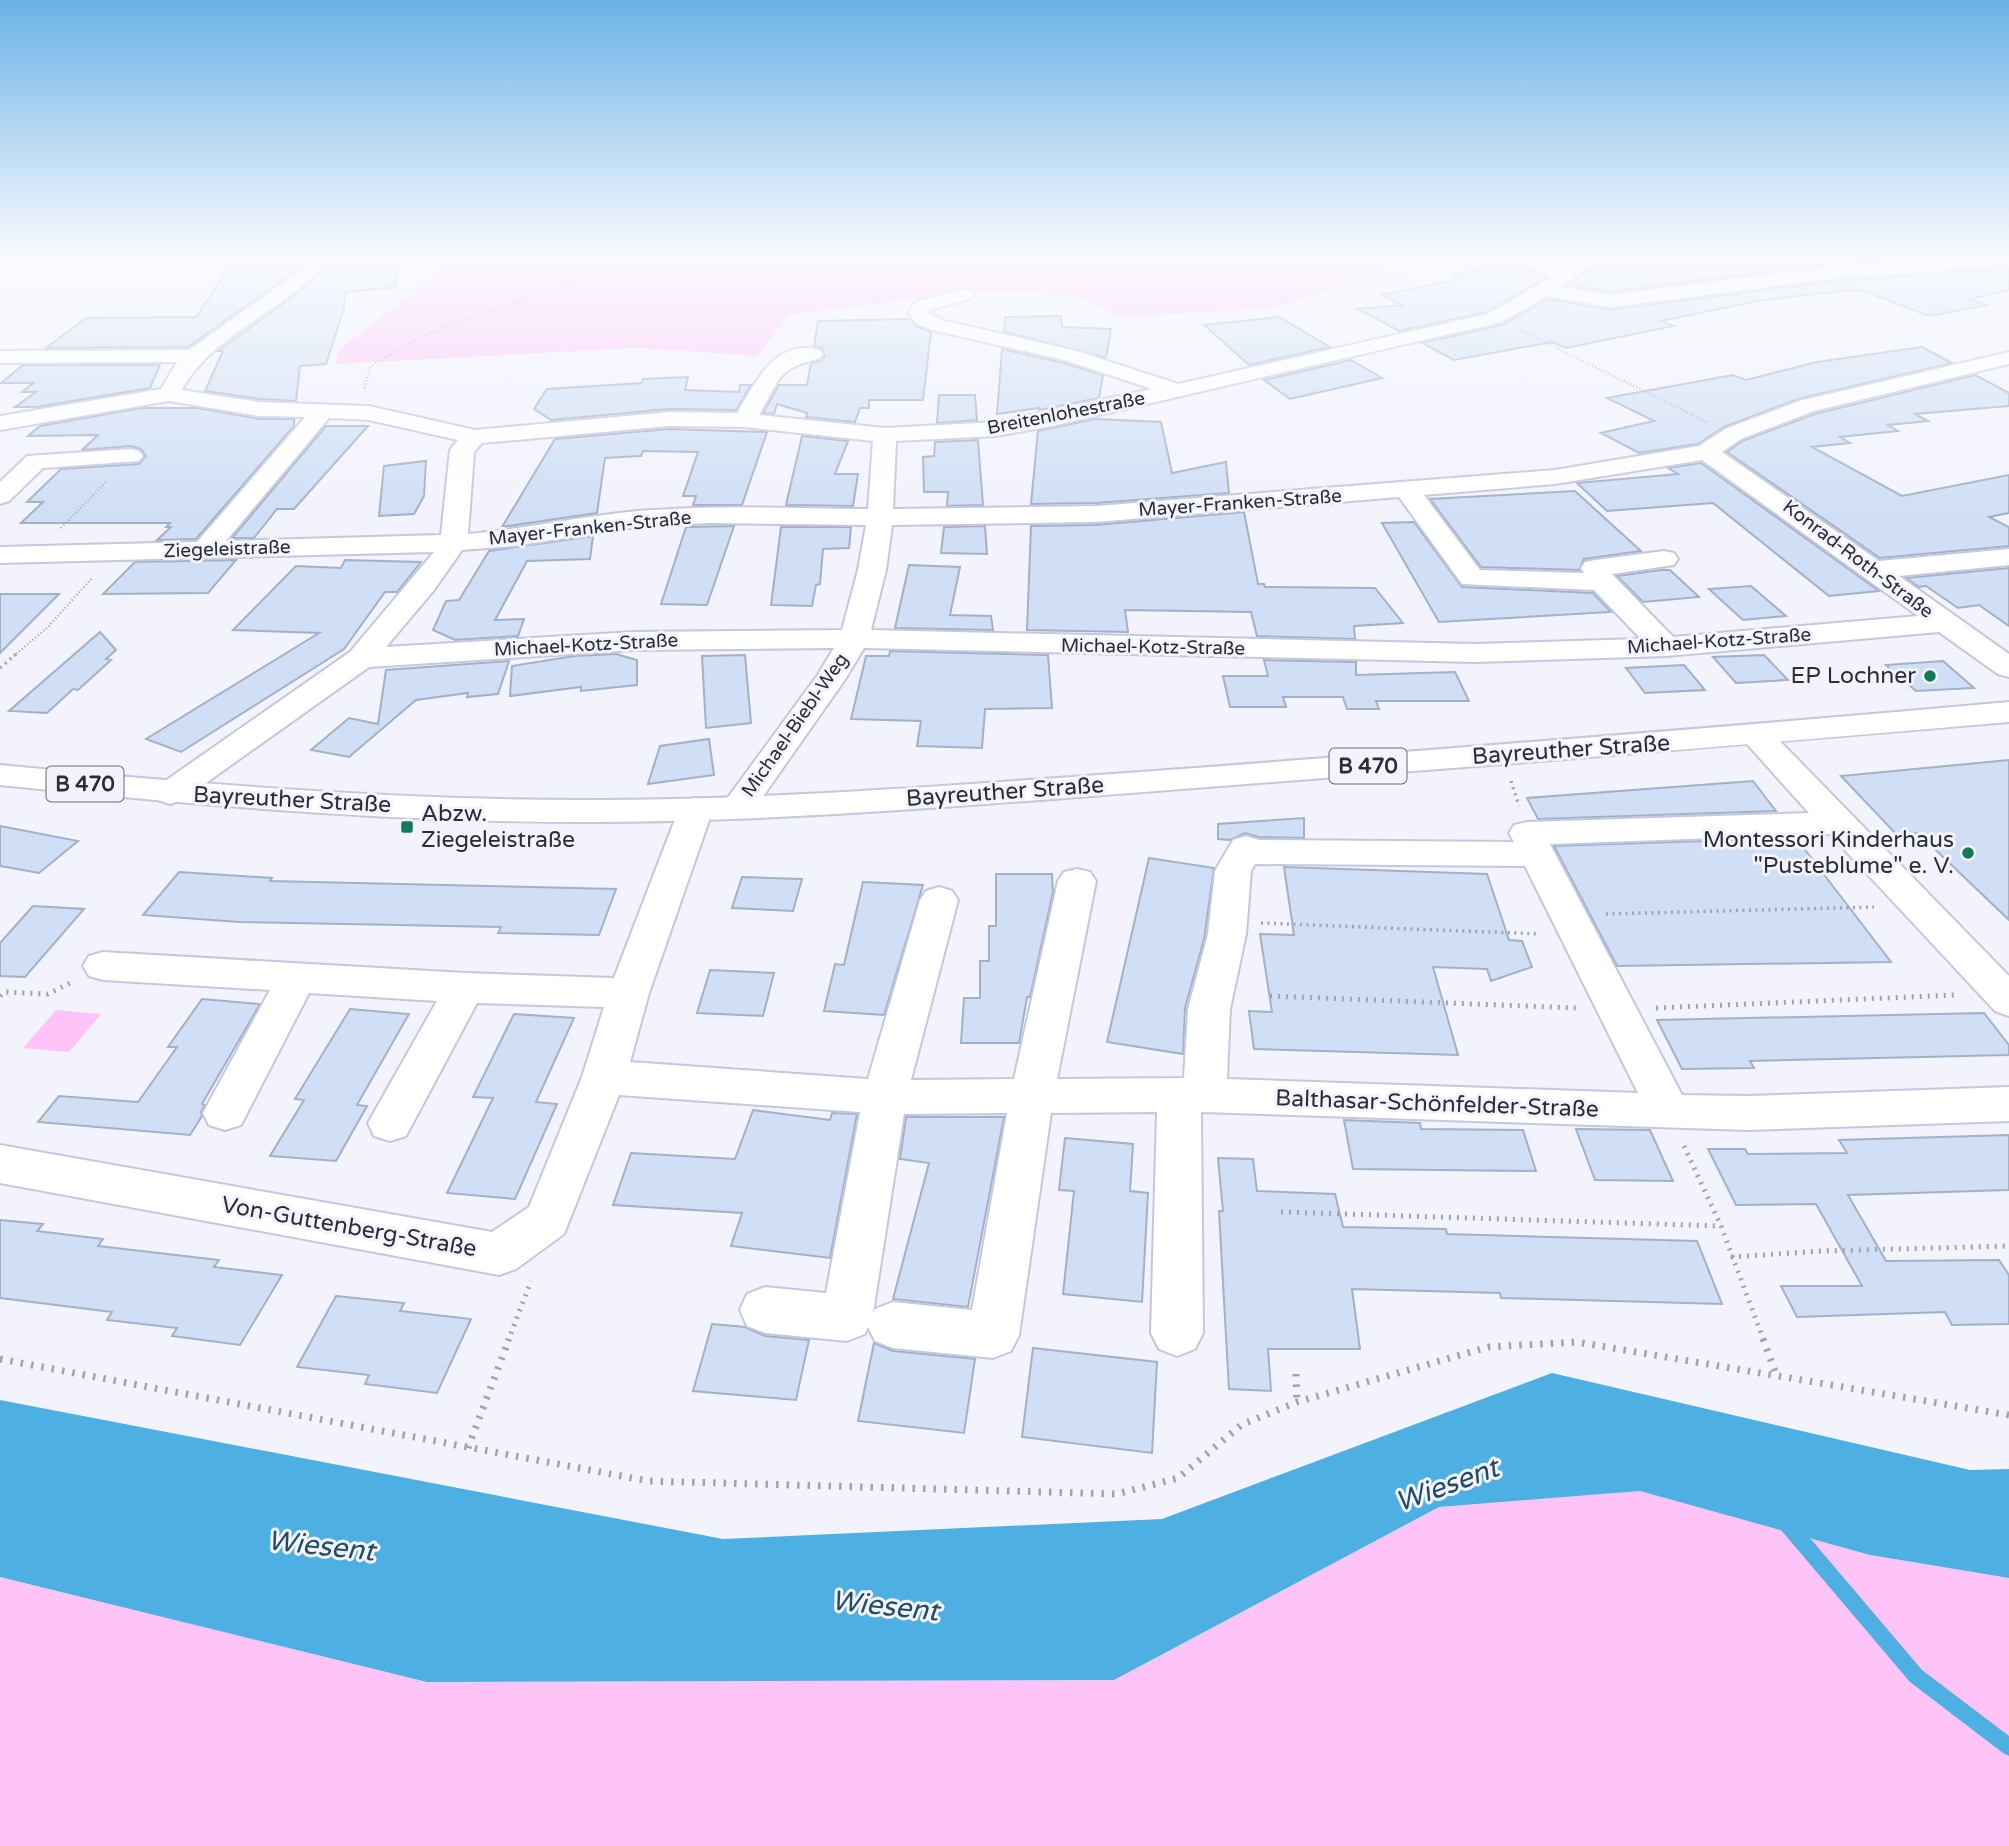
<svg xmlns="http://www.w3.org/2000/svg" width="2009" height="1846" viewBox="0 0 2009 1846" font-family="'Varela Round',sans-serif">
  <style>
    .green { fill: #fec4f8 }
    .water { fill: #4eb0e2 }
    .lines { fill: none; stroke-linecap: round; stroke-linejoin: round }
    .stream { fill: #4eb0e2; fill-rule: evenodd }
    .building { fill: #d0dff5; stroke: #a3b1c6; stroke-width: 2 }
    .minor-casing { stroke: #c5c7df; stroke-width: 4 }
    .major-casing { stroke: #c5c7df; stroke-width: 4 }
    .path-far3 { stroke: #a2a3ac; stroke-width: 2.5; stroke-dasharray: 1 2.5; stroke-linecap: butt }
    .path-far2 { stroke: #a2a3ac; stroke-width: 3.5; stroke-dasharray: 2 4.5; stroke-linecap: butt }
    .path-far1 { stroke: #a2a3ac; stroke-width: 5; stroke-dasharray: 2 6; stroke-linecap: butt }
    .path { stroke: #a2a3ac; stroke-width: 7; stroke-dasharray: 2.5 8; stroke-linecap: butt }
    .minor { fill: #fff; fill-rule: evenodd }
    .major { fill: #fff; fill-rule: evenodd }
    .poi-dot { fill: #127a54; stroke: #f2f3fd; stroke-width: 2.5 }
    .labels { text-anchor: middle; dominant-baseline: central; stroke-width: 6; stroke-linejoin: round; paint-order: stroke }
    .far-street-label { font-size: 19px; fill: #2b2c35; stroke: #f2f3fd }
    .shield { fill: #f2f3fd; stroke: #676871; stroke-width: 2 }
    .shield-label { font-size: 21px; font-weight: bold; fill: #2b2c35 }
    .poi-label { font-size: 23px; fill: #2b2c35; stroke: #f2f3fd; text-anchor: end }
    .street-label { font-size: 23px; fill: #2b2c35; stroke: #f2f3fd }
    .near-water-label { font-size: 28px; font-style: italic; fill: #234c61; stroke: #f2f3fd }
  </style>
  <rect width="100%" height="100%" fill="#f2f3fd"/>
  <path class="green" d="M446 253H1348L1413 282 1345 285 1269 309 1118 317 1084 298 1017 291 958 293 789 315 757 356 637 348 336 364 339 349 445 269Z
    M56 1010 101 1014 69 1052 23 1048Z
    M1640 1491 1870 1555 2009 1578V1846H0V1577L427 1682 1114 1680 1439 1507Z"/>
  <path class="water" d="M1552 1373 1970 1470 2009 1469V1578L1870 1555 1640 1491 1439 1507 1114 1680 427 1682 0 1577V1400L723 1539 1162 1519Z"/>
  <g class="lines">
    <path class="stream" d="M1787 1516 1793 1518 1922 1670 2009 1736V1756L2003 1753 1910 1682 1781 1530 1779 1524 1781 1518Z"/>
  </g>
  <path class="building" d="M239 253H312L294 272 188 347 46 348 86 318 196 317Z
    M336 253H399L396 287 345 292 344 308 326 364 300 366 296 401 259 399 205 391 223 351H218L299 292 318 275Z
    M1793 253H2001L1828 264 1610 292 1568 285 1582 274 1624 259 1641 257 1663 266Z
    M1519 262 1545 278 1487 312 1399 331 1358 309 1402 305 1381 295 1461 279 1452 275Z
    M2009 268V290L1969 299 1987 305 1929 316 1864 291 1850 290 1758 301 1661 321 1674 326 1566 348 1552 342 1454 360 1422 343 1502 325 1548 299 1610 310 1828 282Z
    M1061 316 1062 327 1111 329 1106 358 1004 332 1005 317Z
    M1279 317 1330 347 1249 365 1204 325Z
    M910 319 916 326 931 332 923 400H869V408H860L855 422 806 417 807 413 777 404 774 414 763 413 779 385H807L811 363 821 361 825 356 822 348 814 347 818 321Z
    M1922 347 1952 363 1798 399 1724 427 1698 444 1639 453 1601 433 1654 421 1607 398 1733 375 1746 380 1817 362Z
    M1002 349 1063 363 1103 375 1099 398 1039 410V408L997 414Z
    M1351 360 1382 378 1290 399 1264 380Z
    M23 365H160L150 388 37 407H15L36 392H22L33 383H1Z
    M1975 375 2009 393V406L1915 414 1928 421 1888 425 1898 431 1840 437 1850 443 1812 447 1902 496 2009 475V513L1989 517 2009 527V546L1880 558 1727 452 1742 441 1815 414Z
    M688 377 685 390 739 392 740 385H751L736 410 669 409 551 420 534 409 547 389 642 383 643 379Z
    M939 395H975L977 420 937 423Z
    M141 408H198L259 419H294V426L196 539 157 540 171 527H166L170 523H21L43 502H27L61 469 139 464 146 456 141 449 131 446 82 450 98 435 28 436 40 426Z
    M1095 419 1161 422 1172 473 1226 462 1229 493 1096 503 1031 504 1038 431Z
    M326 426H368L294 509H277L254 538H232Z
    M669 429 767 432 742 505H693L696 496H683L698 452 643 451 641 456 605 458 597 513 502 527 555 439Z
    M802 436 848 441 835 474H858L853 506 786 505Z
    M978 440 983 505 947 506 948 492H924L923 457 934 456 935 442Z
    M426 461 424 496 414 514 379 516 384 466Z
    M1701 463 1879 591 1829 596 1713 503 1607 511 1577 483 1678 474 1668 468Z
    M1575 491 1641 551 1584 559 1579 570 1481 567 1430 499Z
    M1244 512 1258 584H1264L1265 587 1375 588 1403 623 1354 626 1355 639 1257 636 1251 612 1125 610 1128 632 1027 630 1031 526 1096 525Z
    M1414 522 1462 587 1593 593 1611 612 1439 622 1382 523Z
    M734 526 707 605 661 604 686 527Z
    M985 526 987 554 941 553 944 527Z
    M781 527H851L849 548 823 549 820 584 816 585 812 606 771 605Z
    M593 536 590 559 527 561 495 620 524 619 518 636 455 640 433 630 446 601 459 600 489 551Z
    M236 560 208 593 103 594 135 562Z
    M345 560 421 562 397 592H385L344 649 181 752 146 739 319 633 233 630 296 566 341 568Z
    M909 565 960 567 950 615 991 616 993 630 895 628Z
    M2009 568V626L1979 605 1958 608 1926 586 1919 587 1906 578Z
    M1661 570H1670L1699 597 1643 602 1617 576Z
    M1751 586 1786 616 1743 620 1709 589Z
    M0 594H59L0 653Z
    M100 632 116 650 106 659 111 660 78 690 73 689 47 713 9 711Z
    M890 651 1048 655 1052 708 985 709 982 748 917 746 921 721 851 719 866 656H889Z
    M616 654 637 660V685L581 691V687L510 696 512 666 574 656Z
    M745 655 751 723 706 728 702 656Z
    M1764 655 1788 680 1736 683 1713 657Z
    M1264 660 1356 662V675L1455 672 1469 701H1376L1379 709H1347L1343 697H1283L1286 707H1230L1223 676H1268Z
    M509 661 498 694 467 697 468 693 416 700 349 757 311 750 349 718 378 724 386 670Z
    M1943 661 1974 688 1916 691 1886 665Z
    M1684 665 1705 690 1645 693 1626 668Z
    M709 739 714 775 648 784 660 746Z
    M2009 760V920L1918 833 1897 835 1841 776Z
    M1753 781 1776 811 1538 819 1527 798Z
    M1304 818V838L1259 837 1245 833 1230 840 1218 839V824Z
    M0 826 78 841 39 873 0 866Z
    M1796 838 1891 962 1617 966 1554 846Z
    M1149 858 1214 868 1204 939 1185 1008 1183 1054 1107 1042Z
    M1284 867 1487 874 1509 940 1522 941 1532 967 1491 981 1487 969 1433 967 1458 1055 1254 1049 1249 1011 1272 1012 1260 934 1294 935Z
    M179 872 272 878 270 881 616 889 599 935 498 933 501 927 239 922 143 915Z
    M996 874H1052L1053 892 1030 997H1027L1019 1043H961L964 998H980V961H989V926H996Z
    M742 877 802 879 793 911 732 908Z
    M863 882 923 885 884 1015 824 1011 835 964 844 965Z
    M33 906 84 909 25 977 0 976V943Z
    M710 970 774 973 763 1016 697 1013Z
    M202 999 260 1004 202 1104 205 1105 201 1112 202 1116 190 1135 38 1122 59 1096 138 1102 177 1047H168Z
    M350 1009 409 1014 357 1105 367 1106 336 1161 270 1156 304 1100 295 1099Z
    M1984 1013 2009 1045V1055L1750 1061 1754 1068 1682 1069 1657 1020Z
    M514 1014 574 1018 536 1102 557 1104 515 1199 447 1193 493 1098 473 1097Z
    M753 1110 830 1120 832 1113 857 1114 830 1258 731 1246 742 1213 613 1205 631 1153 735 1159Z
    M906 1117H1004L968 1307 893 1299 929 1163 900 1159Z
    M1344 1120 1420 1123 1421 1129 1523 1130 1536 1171 1353 1169Z
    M1576 1129 1650 1130 1673 1181 1595 1180Z
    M2009 1135V1190L1848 1195 1886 1261 1999 1260 2009 1275V1324L1952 1325 1945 1312 1797 1317 1781 1286H1862L1816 1204 1736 1205 1708 1149H1745L1748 1154 1847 1153 1839 1140Z
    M1065 1138 1133 1144 1130 1191 1148 1193 1142 1302 1063 1294 1074 1191 1059 1190Z
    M1218 1158 1253 1159 1257 1191 1335 1194 1343 1227 1446 1229 1447 1234 1697 1241 1722 1304 1501 1298 1500 1293 1352 1289 1360 1349H1268L1271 1391 1229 1389 1219 1211H1223Z
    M0 1220 43 1224 37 1231 103 1239 98 1246 219 1260 214 1267 282 1275 240 1345 172 1336 177 1328 107 1320 112 1312 0 1298Z
    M336 1296 404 1303 400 1311 471 1319 437 1393 365 1384 369 1375 297 1367Z
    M712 1324 745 1327 765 1336 809 1340 796 1400 693 1391Z
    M874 1343 893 1351 975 1359 964 1433 858 1421Z
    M1033 1348 1157 1362 1152 1453 1022 1437Z"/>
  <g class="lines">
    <g class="minor-casing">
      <path id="minor" d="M315 253H333C293 309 213 331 182 390L259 402 369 406 475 430 669 412 737 413C756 382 775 338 820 350L823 354 820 358C776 369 781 378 759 415L885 428 996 422 1152 389 1064 360 932 330 917 324 909 313 915 302 963 289 970 291 973 295 970 299 930 310 929 313 945 321 1077 351 1178 384 1488 314 1550 278 1508 253H1530L1561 269 1600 253H1625L1622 257 1581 272 1561 287 1610 295 1828 267 2009 255V265L1828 279 1610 307 1548 296 1501 322 1052 426 996 436 896 441 893 509 1096 506 1555 470 1699 446 1725 429 1799 401 2009 352V364L1814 411 1741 439 1722 452 1879 561 2009 549V565L1899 576 2009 654V677L1998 674 1939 632 1666 656 1476 662 864 648 846 678 750 815 738 818 726 815 721 807 817 676 834 648 633 650 369 667 182 800 170 804 158 800 153 793 158 786 350 652 434 552 0 563V547L197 542 305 417 259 416 169 401 0 430V416L161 389 177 362 0 363V351L189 350 296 274ZM329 418 369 420 458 440 450 450 441 535 226 541ZM669 426 744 427 873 441 868 509C791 508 714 505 638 511 581 516 525 529 468 534L474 452 482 443ZM1702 460 1918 616 1673 637 1612 574 1674 565 1678 559 1674 553 1664 551 1595 560 1585 562 1581 568 1584 573 1480 570 1424 495 1555 484ZM1399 497 1462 584 1594 590 1641 639 1476 644 871 630 886 570 892 525 1096 522ZM709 523 866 525 858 570 842 630 633 632 386 647 434 590 462 550 514 546 635 527Z
        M131 449 139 451 143 456 139 461 43 468 9 501 0 504V482L27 456Z
        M1755 725 1767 728 2009 976V1016L1995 1011 1830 834 1550 844 1682 1095 1748 1096 2009 1087V1121L1748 1130 1201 1112 1203 1333 1195 1349 1177 1356 1159 1349 1151 1333 1157 1112 1051 1113 1019 1335 1011 1351 993 1358 893 1348 875 1341 868 1327 865 1334 847 1341 765 1333 747 1326 740 1310 747 1294 765 1287 826 1293 860 1112 619 1095 564 1234 516 1269 499 1275 0 1183V1145L492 1232 529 1207 582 1077 604 1007 477 1003 406 1136 390 1141 374 1136 368 1123 437 1001 309 993 241 1125 225 1130 209 1125 203 1113 270 990 103 980 89 976 83 966 89 956 103 952 465 973 614 978 679 809 684 801 696 798 708 801 713 809 649 993 630 1062 868 1079 920 900 926 891 939 887 952 891 958 900 911 1080 1014 1079 1058 881 1064 872 1077 869 1090 872 1096 881 1057 1079 1184 1078 1188 1009 1208 934 1215 871 1233 840 1246 836 1259 840 1514 842 1509 833 1514 825 1527 822 1809 813 1739 735 1743 728ZM1255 864 1525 866 1638 1093 1227 1079 1230 1009 1246 934 1251 871ZM1007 1113 972 1310 893 1302 875 1309 873 1313 904 1114Z"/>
    </g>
    <g class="major-casing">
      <path id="major" d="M2009 702V722C1733 746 1458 768 1182 789 983 804 785 822 586 822 390 822 195 805 0 785V765C195 784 390 800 586 800 785 800 983 783 1182 769 1458 748 1733 727 2009 702Z"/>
    </g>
    <path class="path-far3" d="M1520 330 1707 422
      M364 388 371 366 422 336 632 261 671 253
      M61 528 106 482
      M14 656 48 627 93 577"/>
    <path class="path-far2" d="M0 668 16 654
      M1511 781 1519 806
      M1606 914 1874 907
      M1261 923 1539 934"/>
    <path class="path-far1" d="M0 996 4 992 48 994 74 981
      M1270 996 1577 1008
      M1656 1008 1955 995
      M1684 1146 1721 1226 1764 1341
      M1281 1212 1721 1226
      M1731 1257 1822 1251 2009 1246
      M508 1341 531 1281"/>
    <path class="path" d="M1763 1339 1776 1374
      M0 1359 648 1481 1117 1494 1178 1478 1241 1425 1297 1402 1488 1347 1577 1342 2009 1415
      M1296 1374 1297 1402
      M468 1448 509 1339"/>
    <use href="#minor" class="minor"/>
    <use href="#major" class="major"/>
  </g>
  <linearGradient id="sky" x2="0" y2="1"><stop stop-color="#6ab2e6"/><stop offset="0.5" stop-color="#f9fafe"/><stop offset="1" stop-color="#f9fafe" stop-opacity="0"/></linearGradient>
  <rect width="2009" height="511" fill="url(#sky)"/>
  <g class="poi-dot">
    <circle cx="1930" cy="676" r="7"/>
    <rect x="400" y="820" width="14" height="14" rx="3.5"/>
    <circle cx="1968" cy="853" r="7"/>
  </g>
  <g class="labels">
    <g class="far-street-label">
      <text transform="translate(1066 413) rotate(-11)">Breitenlohestraße</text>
      <text transform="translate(1240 503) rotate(-4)">Mayer-Franken-Straße</text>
      <text transform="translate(590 528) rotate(-6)">Mayer-Franken-Straße</text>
      <text transform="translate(227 549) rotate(-2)">Ziegeleistraße</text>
      <text transform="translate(1858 559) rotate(37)">Konrad-Roth-Straße</text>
      <text transform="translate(1719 641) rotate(-4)">Michael-Kotz-Straße</text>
      <text transform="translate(586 645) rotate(-3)">Michael-Kotz-Straße</text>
      <text transform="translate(1153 647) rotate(1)">Michael-Kotz-Straße</text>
      <text transform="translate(795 725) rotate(-55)">Michael-Biebl-Weg</text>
    </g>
    <g class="shield">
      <rect x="1329.5" y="748.5" width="77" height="35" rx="5"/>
      <rect x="46.5" y="766.5" width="77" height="35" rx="5"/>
    </g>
    <g class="shield-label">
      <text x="1368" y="766">B 470</text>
      <text x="85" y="784">B 470</text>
    </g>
    <g class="poi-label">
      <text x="1916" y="676">EP Lochner</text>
      <text x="421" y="814" text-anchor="start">Abzw.<tspan x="421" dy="26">Ziegeleistraße</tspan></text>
      <text x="1954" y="840">Montessori Kinderhaus<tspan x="1954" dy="26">"Pusteblume" e. V.</tspan></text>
    </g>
    <g class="street-label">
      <text transform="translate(1571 750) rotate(-4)">Bayreuther Straße</text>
      <text transform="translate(1005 792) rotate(-4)">Bayreuther Straße</text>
      <text transform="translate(292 800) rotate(3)">Bayreuther Straße</text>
      <text transform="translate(1437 1104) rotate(2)">Balthasar-Schönfelder-Straße</text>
      <text transform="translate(349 1227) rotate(10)">Von-Guttenberg-Straße</text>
    </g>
    <g class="near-water-label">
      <text transform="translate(1447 1485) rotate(-20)">Wiesent</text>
      <text transform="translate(321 1546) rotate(6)">Wiesent</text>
      <text transform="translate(885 1606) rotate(6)">Wiesent</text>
    </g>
  </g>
</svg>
